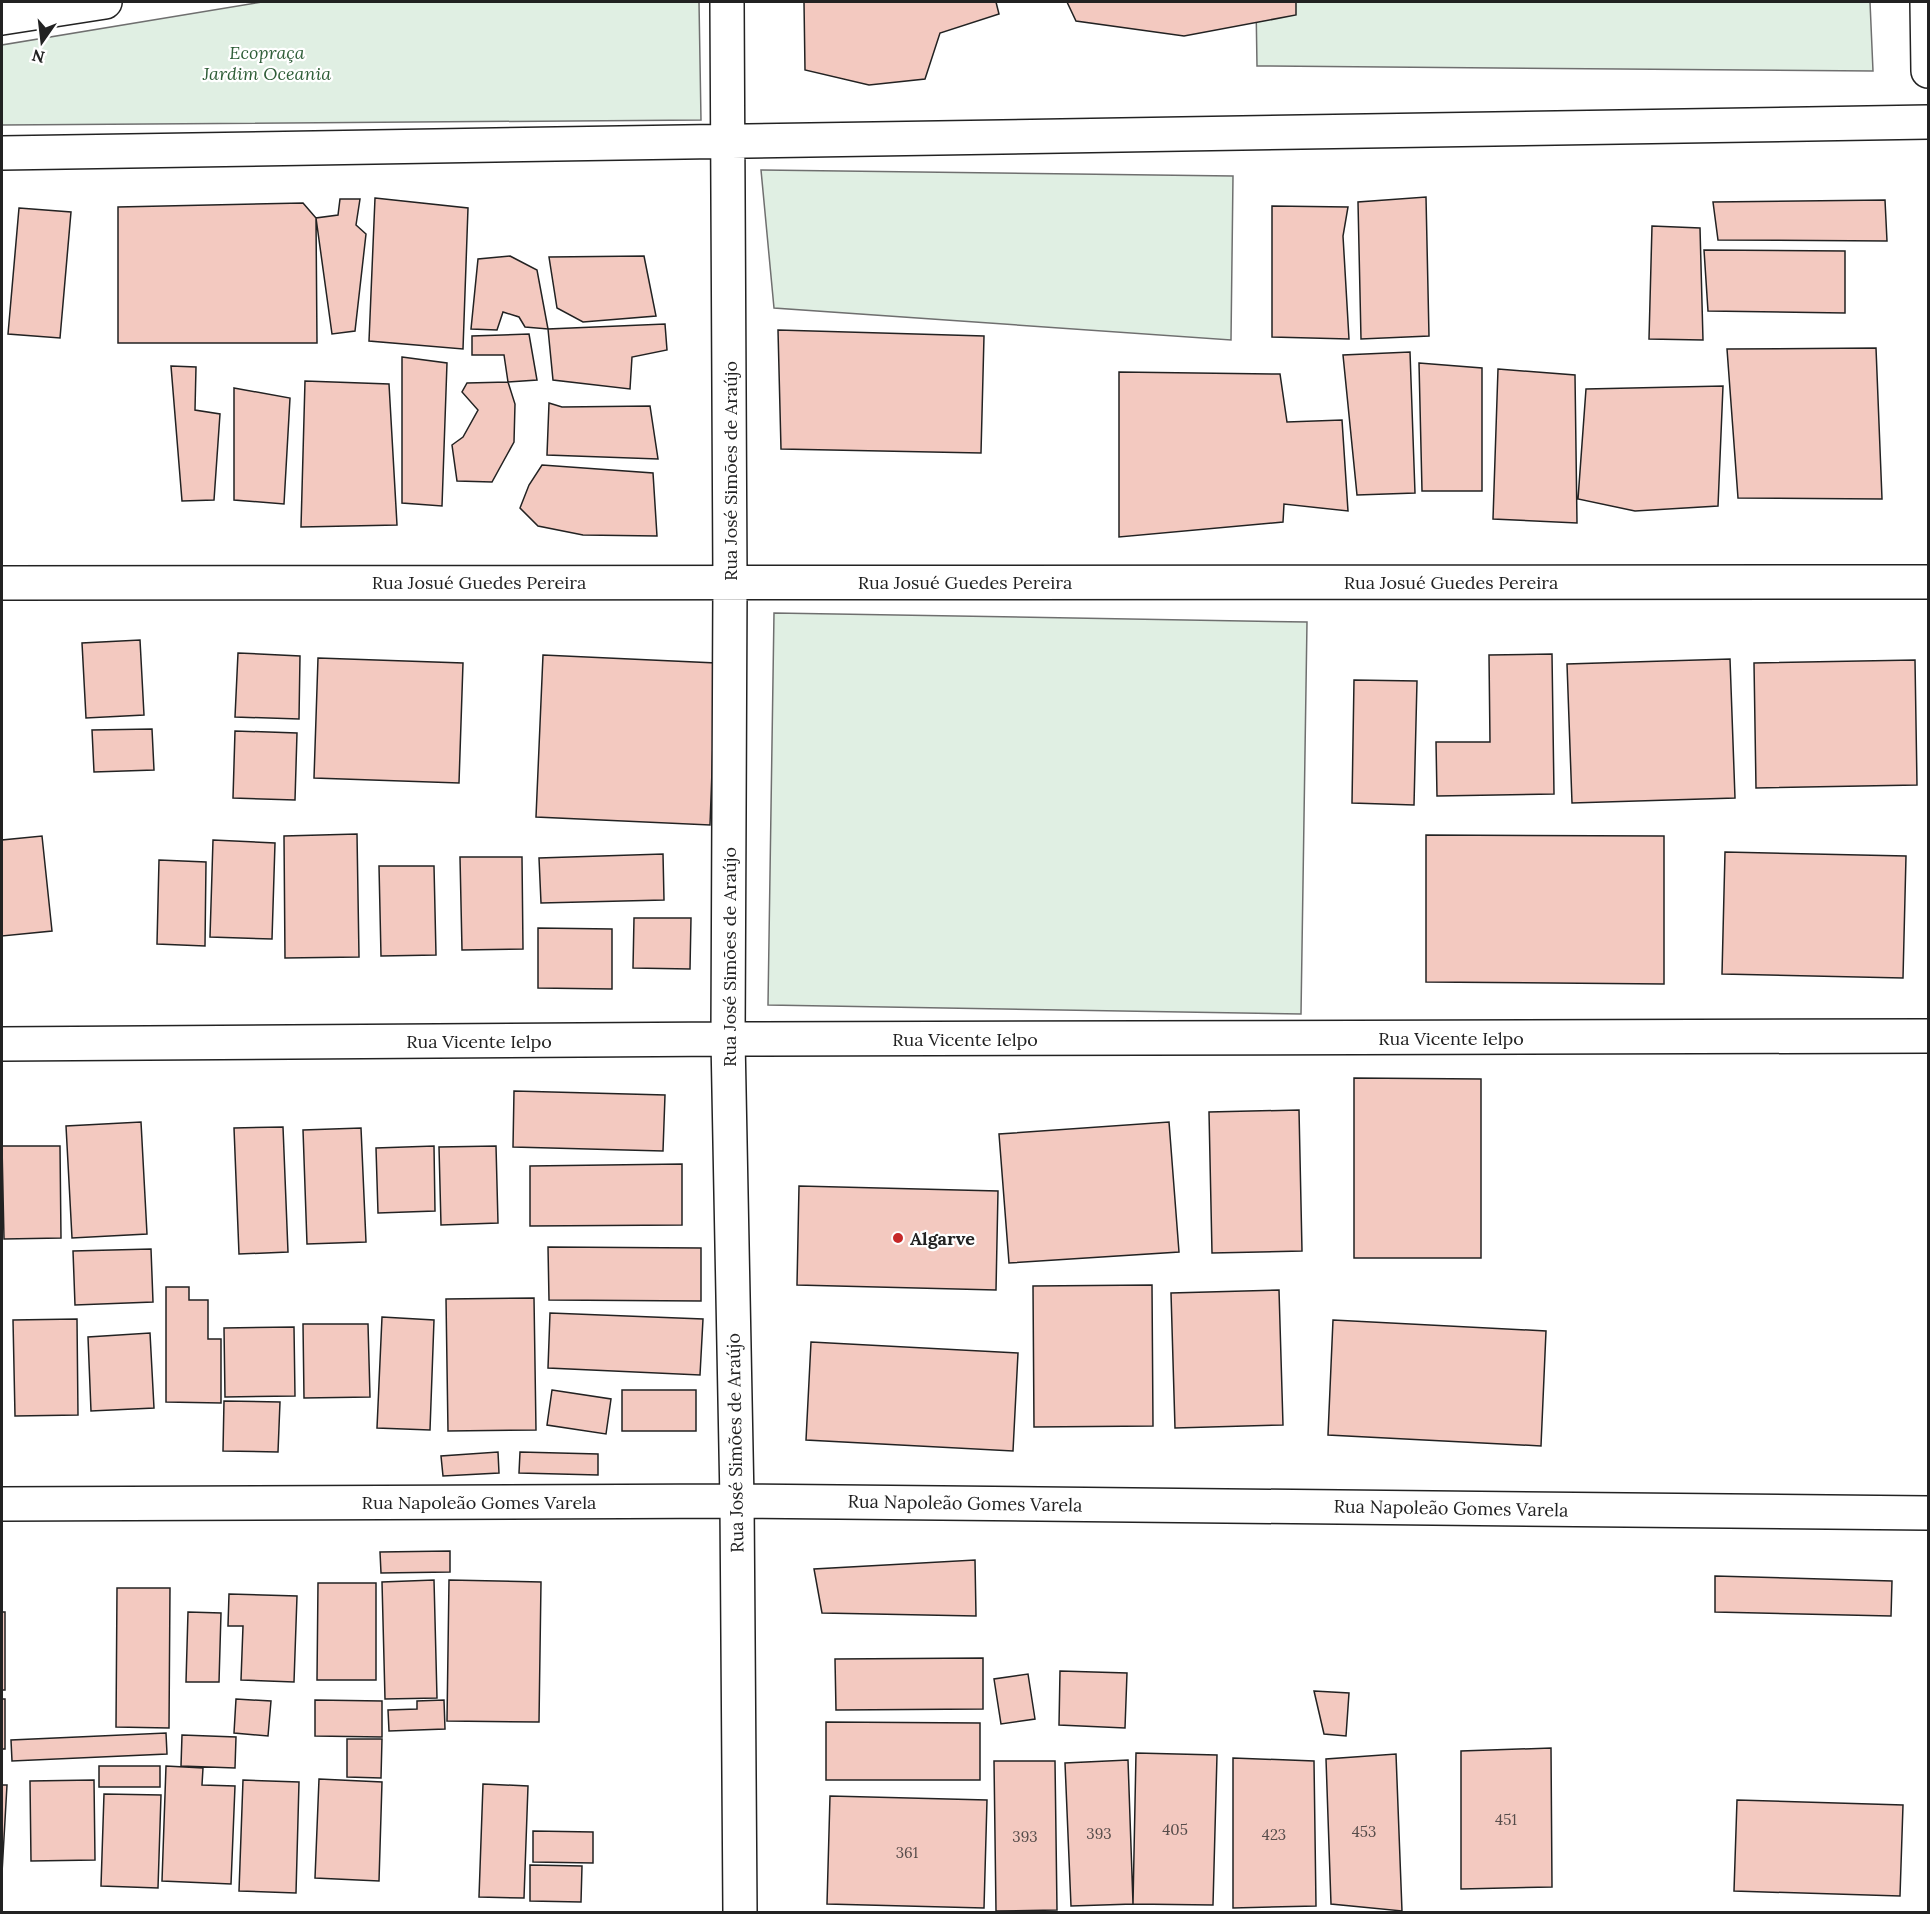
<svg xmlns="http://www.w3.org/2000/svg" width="1930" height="1914" viewBox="0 0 1930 1914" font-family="Lora,serif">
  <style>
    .green { fill: #e0efe3; stroke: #6f6f6f; stroke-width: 1.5 }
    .building { fill: #f3c9c0; stroke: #222; stroke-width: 1.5 }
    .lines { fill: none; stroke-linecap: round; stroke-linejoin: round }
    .minor-casing { stroke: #222; stroke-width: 36 }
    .minor { stroke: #fff; stroke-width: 33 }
    .poi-dot { fill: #c62828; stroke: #fff; stroke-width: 2 }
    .labels { text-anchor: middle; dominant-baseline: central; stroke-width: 4.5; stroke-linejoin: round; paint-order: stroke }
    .number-label { font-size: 15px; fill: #564c4a }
    .park-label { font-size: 18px; font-style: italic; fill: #2f5e38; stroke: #fff }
    .street-label { font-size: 18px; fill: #222; stroke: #fff }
    .poi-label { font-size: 18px; font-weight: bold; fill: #222; stroke: #fff; text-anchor: start }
  </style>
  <rect width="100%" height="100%" fill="#fff"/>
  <path class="green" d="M262 2H699L701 120 2 125V45Z
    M1256 2H1870L1873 71 1257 66Z
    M761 170 1233 176 1231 340 774 308Z
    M774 613 1307 622 1301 1014 768 1005Z"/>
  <path class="building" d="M804 2H996L999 14 940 33 925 79 869 85 805 70Z
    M1067 2H1296V15L1184 36 1076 21Z
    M1426 197 1429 336 1361 339 1358 202Z
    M375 198 468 208 463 349 369 341Z
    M340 199H360L356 225 366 234 355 331 332 334 316 218 338 215Z
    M1885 200 1887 241 1718 240 1713 202Z
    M303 203 316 218 317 343H118V207Z
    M1272 206 1348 207 1343 236 1349 339 1272 337Z
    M19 208 71 212 60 338 8 334Z
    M1652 226 1700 228 1703 340 1649 339Z
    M1704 250 1845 251V313L1708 311Z
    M510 256 537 270 548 329 525 327 519 317 503 312 497 330 471 329 478 259Z
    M644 256 656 316 583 322 557 308 549 257Z
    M665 324 667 350 632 357 630 389 553 380 548 329Z
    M778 330 984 336 981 453 781 449Z
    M529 334 537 380 508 382 504 355H472V336Z
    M1876 348 1882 499 1738 498 1727 349Z
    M1410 352 1415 493 1357 495 1343 355Z
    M402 357 447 363 442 506 402 503Z
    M1419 363 1482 368V491H1422Z
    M171 366 196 367 195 410 220 414 214 500 182 501Z
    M1498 369 1575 375 1577 523 1493 519Z
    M1119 372 1280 374 1287 422 1342 420 1348 511 1284 504 1283 522 1119 537Z
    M305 381 389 384 397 525 301 527Z
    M508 382 515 404 514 442 492 482 457 481 452 445 463 437 478 410 462 392 467 383Z
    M1723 386 1718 506 1635 511 1578 499 1586 389Z
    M234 388 290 398 284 504 234 500Z
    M549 403 562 407 650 406 658 459 547 455Z
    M542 465 653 473 657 536 583 535 538 526 520 508 529 485Z
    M140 640 144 715 86 718 82 643Z
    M238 653 300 656 299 719 235 717Z
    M1552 654 1554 794 1437 796 1436 742H1490L1489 655Z
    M543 655 716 663 710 825 536 817Z
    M318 658 463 663 459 783 314 778Z
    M1730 659 1735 798 1572 803 1567 664Z
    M1915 660 1917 785 1756 788 1754 663Z
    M1354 680 1417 681 1414 805 1352 803Z
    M152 729 154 770 94 772 92 730Z
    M235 731 297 733 295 800 233 798Z
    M357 834 359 957 285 958 284 836Z
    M1426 835 1664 836V984L1426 982Z
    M42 836 52 931 2 936V840Z
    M213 840 275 843 272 939 210 937Z
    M1725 852 1906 856 1903 978 1722 974Z
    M663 854 664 900 541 903 539 858Z
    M460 857H522L523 949 462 950Z
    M159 860 206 862 205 946 157 944Z
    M379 866H434L436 955 381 956Z
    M634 918H691L690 969 633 968Z
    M538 928 612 929V989L538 988Z
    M1354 1078 1481 1079V1258H1354Z
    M514 1091 665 1095 663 1151 513 1147Z
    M1299 1110 1302 1251 1212 1253 1209 1112Z
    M141 1122 147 1234 72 1238 66 1126Z
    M1169 1122 1179 1252 1009 1263 999 1134Z
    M283 1127 288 1252 239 1254 234 1128Z
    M361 1128 366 1242 307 1244 303 1130Z
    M2 1146H60L61 1238 4 1239Z
    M434 1146 435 1211 378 1213 376 1148Z
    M496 1146 498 1223 441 1225 439 1147Z
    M682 1164V1225L530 1226V1166Z
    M799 1186 998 1191 996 1290 797 1285Z
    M548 1247 701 1248V1301L549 1300Z
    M151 1249 153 1302 75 1305 73 1251Z
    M1152 1285 1153 1426 1034 1427 1033 1286Z
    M166 1287H189V1300H208V1339H221V1403L166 1402Z
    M1279 1290 1283 1425 1175 1428 1171 1293Z
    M534 1298 536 1430 448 1431 446 1299Z
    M550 1313 703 1319 700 1375 548 1368Z
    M382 1317 434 1320 430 1430 377 1428Z
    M77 1319 78 1415 15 1416 13 1320Z
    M1333 1320 1546 1331 1541 1446 1328 1435Z
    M303 1324H368L370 1397 304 1398Z
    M294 1327 295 1396 225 1397 224 1328Z
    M150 1333 154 1408 91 1411 88 1337Z
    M811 1342 1018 1353 1013 1451 806 1440Z
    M552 1390 611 1399 606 1434 547 1425Z
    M622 1390H696V1431H622Z
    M224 1401 280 1402 278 1452 223 1451Z
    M498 1452 499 1473 443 1476 441 1456Z
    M520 1452 598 1454V1475L519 1473Z
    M450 1551V1572L381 1573 380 1552Z
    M975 1560 976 1616 822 1613 814 1569Z
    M1715 1576 1892 1581 1891 1616 1715 1612Z
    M434 1580 437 1698 385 1699 382 1582Z
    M449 1580 541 1582 539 1722 447 1721Z
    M318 1583H376V1680H317Z
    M117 1588H170L169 1728 116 1727Z
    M229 1594 297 1596 294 1682 241 1680 243 1626H228Z
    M2 1612H5V1690H2Z
    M188 1612 221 1613 219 1682H186Z
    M983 1658V1709L836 1710 835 1659Z
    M1060 1671 1127 1673 1125 1728 1059 1725Z
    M1028 1674 1035 1719 1001 1724 994 1679Z
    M1314 1691 1349 1693 1346 1736 1324 1734Z
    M2 1699H5V1749H2Z
    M236 1699 271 1701 268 1736 234 1733Z
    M315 1700 382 1701V1737L315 1736Z
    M444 1700 445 1729 389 1731 388 1710 417 1709V1701Z
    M826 1722 980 1723V1780H826Z
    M166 1733 167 1754 12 1761 11 1740Z
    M182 1735 236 1737 235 1768 181 1766Z
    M347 1739H382L381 1778 347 1777Z
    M1551 1748 1552 1887 1461 1889V1751Z
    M1136 1753 1217 1755 1213 1905 1133 1904Z
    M1396 1754 1402 1911 1331 1904 1326 1759Z
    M1233 1758 1314 1761 1316 1906 1233 1908Z
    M1128 1760 1133 1904 1071 1906 1065 1763Z
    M994 1761H1055L1057 1910 996 1911Z
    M99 1766H160V1787H99Z
    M166 1766 203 1768 202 1785 235 1786 231 1884 162 1881Z
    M319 1779 382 1782 379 1881 315 1878Z
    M94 1780 95 1860 31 1861 30 1781Z
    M243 1780 299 1782 296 1893 239 1891Z
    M483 1784 528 1786 524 1898 479 1897Z
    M2 1785H7L2 1873Z
    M104 1794 161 1795 158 1888 101 1886Z
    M830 1796 987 1800 984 1908 827 1904Z
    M1737 1800 1903 1805 1900 1896 1734 1891Z
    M533 1831 593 1832V1863L533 1862Z
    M530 1865 582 1866 581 1902 530 1901Z"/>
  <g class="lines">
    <g class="minor-casing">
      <path id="minor" d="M727 2 730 582 728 1039 737 1501 740 1912
        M1927 2 1928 71
        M2 18 105 2
        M2 153 1928 122
        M2 583 1928 582
        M2 1044 728 1039 1928 1036
        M2 1504 737 1501 1928 1513"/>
    </g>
    <use href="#minor" class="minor"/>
  </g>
  <circle class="poi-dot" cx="898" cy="1238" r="6"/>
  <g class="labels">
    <g class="number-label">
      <text x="1506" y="1819">451</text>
      <text x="1175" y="1829">405</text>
      <text x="1364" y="1831">453</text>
      <text x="1099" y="1833">393</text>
      <text x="1274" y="1834">423</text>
      <text x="1025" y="1836">393</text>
      <text x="907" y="1852">361</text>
    </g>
    <g class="park-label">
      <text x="267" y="52">Ecopraça<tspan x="267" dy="21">Jardim Oceania</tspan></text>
    </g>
    <g class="street-label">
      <text transform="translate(730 471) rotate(-90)">Rua José Simões de Araújo</text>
      <text x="479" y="582">Rua Josué Guedes Pereira</text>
      <text x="965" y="582">Rua Josué Guedes Pereira</text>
      <text x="1451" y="582">Rua Josué Guedes Pereira</text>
      <text transform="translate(729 957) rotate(-90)">Rua José Simões de Araújo</text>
      <text x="1451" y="1038">Rua Vicente Ielpo</text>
      <text x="965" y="1039">Rua Vicente Ielpo</text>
      <text x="479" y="1041">Rua Vicente Ielpo</text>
      <text transform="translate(735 1443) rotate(-91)">Rua José Simões de Araújo</text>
      <text x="479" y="1502">Rua Napoleão Gomes Varela</text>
      <text transform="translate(965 1503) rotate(1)">Rua Napoleão Gomes Varela</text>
      <text transform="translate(1451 1508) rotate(1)">Rua Napoleão Gomes Varela</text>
    </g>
    <g class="poi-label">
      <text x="910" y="1238">Algarve</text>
    </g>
  </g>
  <rect width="1930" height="1914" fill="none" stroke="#222222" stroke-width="6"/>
  <g transform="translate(42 42) rotate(194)" stroke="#ffffff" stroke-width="4.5" paint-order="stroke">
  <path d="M0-4.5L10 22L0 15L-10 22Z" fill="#222222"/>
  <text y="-9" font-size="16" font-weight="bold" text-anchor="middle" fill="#222222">N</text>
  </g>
</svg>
